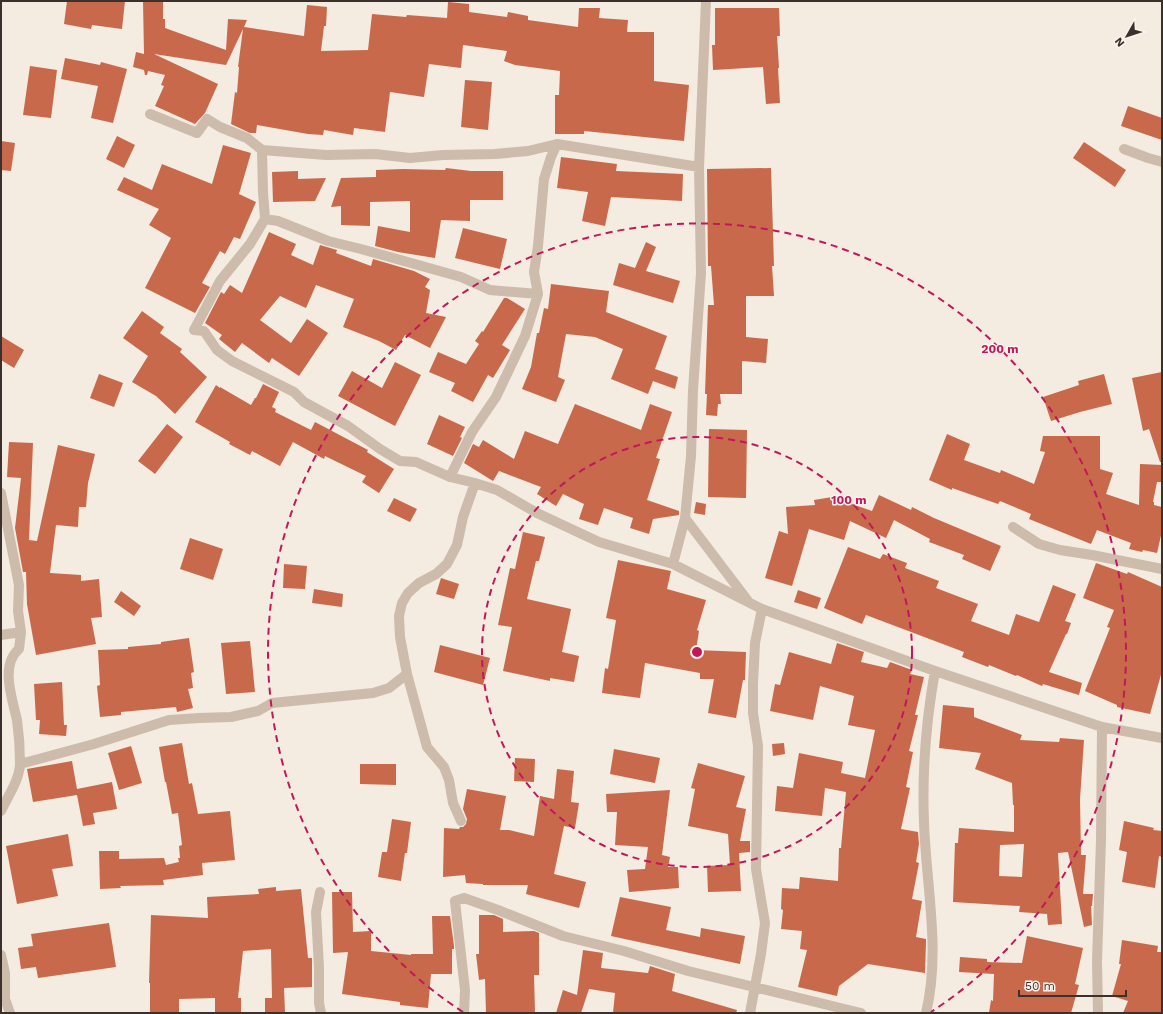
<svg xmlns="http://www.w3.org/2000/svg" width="1163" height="1014" viewBox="0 0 1163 1014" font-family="'Work Sans',sans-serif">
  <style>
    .building { fill: #c8694b; fill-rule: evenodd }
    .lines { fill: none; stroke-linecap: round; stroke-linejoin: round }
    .minor { stroke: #cdbbac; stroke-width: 10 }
    .ring { fill: none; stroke: #c2185b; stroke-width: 2; stroke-dasharray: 7 5 }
    .centre { fill: #c2185b; stroke: #fbf5ee; stroke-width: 2 }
    .ring-label { font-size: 12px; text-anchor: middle; font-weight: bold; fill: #c2185b; stroke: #fbf5ee; stroke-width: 3; stroke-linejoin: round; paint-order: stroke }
  </style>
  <rect width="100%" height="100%" fill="#f4ebe1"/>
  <path class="building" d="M67 1H125L122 29 92 25 91 29 64 24Z
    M143 1H163V19H165V28L226 50 228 19 247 20 244 27 304 36 307 5 327 7 326 26H324L321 51 368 50 372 14 406 17 407 15 447 18 448 2 469 4V12L507 17 508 12 528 16V20L578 27 579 8H600L599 18 628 20 627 32H654V81L689 85 684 141 584 131V134H555V95H559L560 71 515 65 504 61 507 51 463 45 461 68 429 64 424 97 390 92 385 132 354 128 353 135 324 130 323 135 308 134 257 125 256 133H250L231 124 235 92 237 93 239 67H238L243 29 226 65 154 54 218 84 205 113 195 124 155 106 164 86 161 85 165 75 148 71 147 75H145L144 70 133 67 136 52 144 54Z
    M715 8H779L780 36H777L779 68H778L780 103 766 104 763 67 713 70 712 45H715Z
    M65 58 100 65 101 62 127 69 113 123 91 118 98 86 61 79Z
    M30 66 57 70 51 118 23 115Z
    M465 80 492 82 488 130 461 127Z
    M1128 106 1162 118V140L1121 126Z
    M117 136 135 145 124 168 106 159Z
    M1 141 15 143 11 171 1 170Z
    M1084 142 1126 170 1115 187 1073 158Z
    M223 145 251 153 239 194 256 202 240 239 234 237 225 254 220 251 202 283 210 287 195 313 145 288 171 238 149 225 159 209 117 190 124 177 152 190 162 164 212 184Z
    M561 157 617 164 616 171 683 174 682 201 611 197 605 226 582 221 588 192 557 188Z
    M446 168 471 171H503V200H470V221L441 220 435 258 398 252 375 246 378 226 410 232V201L370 202V226L341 225V206L331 207 341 178 376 177V170L403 169 445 170Z
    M771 168 774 266H772L774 296H746V337L768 339 766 363 742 361V394H720L721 404H718L717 416 706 415 707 394H705L708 305H714L711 266H708L707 169Z
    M298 171V179L326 178 315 201 273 202 272 172Z
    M463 228 507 239 500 269 455 258Z
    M269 232 296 244 291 255 313 265 320 245 337 250 336 253 371 266 373 259 414 271 430 279 425 287 430 290 426 313 446 317 430 348 405 335 396 350 379 341 343 327 354 299 316 285 306 308 280 296 260 320 291 343 307 319 328 333 299 376 272 358 269 363 242 343 235 352 219 339 222 335 205 323 221 292 224 294 230 285 242 293Z
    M646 242 656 247 646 271 680 281 673 303 613 285 619 263 635 268Z
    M551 284 609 291 606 312 667 336 655 369 678 377 675 389 653 381 648 394 611 379 623 349 595 337 566 334 558 377 565 380 556 402 522 389 531 367 537 333H539L544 308 548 309Z
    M504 298H507L525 309 502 345 510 350 493 378 488 375 473 402 451 391 455 383 429 372 438 352 466 364 479 344 475 341 482 331 483 332Z
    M142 311 164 327 160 333 182 349 180 352 207 377 175 414 156 396 132 382 148 356 123 338Z
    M1 336 24 350 14 368 1 360Z
    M395 362 421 375 395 426 338 396 352 371 382 388Z
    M1162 372V462H1160L1149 429 1143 431 1132 378Z
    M99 374 123 383 114 407 90 398Z
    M1104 374 1112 404 1080 412 1051 421 1043 397 1079 385 1078 381Z
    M263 384 279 392 272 407 276 409 275 412 311 430 315 422 368 450 367 452 394 469 379 493 362 482 366 476 325 456 324 459 293 442 280 466 252 451 250 455 229 444 230 442 195 422 216 385 220 388V387L251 405 255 398H256Z
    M575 404 641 430 650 404 672 412 656 458 660 459 647 500 679 511V515L653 519 649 534 630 528 633 518 604 508 598 525 579 519 584 504 563 494 556 506 537 494 541 487 499 471 493 481 464 463 473 444 479 447 483 440 514 459 525 431 558 444Z
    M439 415 465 427 460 437 462 438 453 456 427 444Z
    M167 424 183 437 155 474 138 461Z
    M709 429 747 430 746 498 708 497Z
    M947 434 970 444 964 460 1000 473 1001 470 1034 484 1045 452 1040 451 1043 436H1100V469L1113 473 1106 494 1139 505 1140 464 1162 465V482H1157L1153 502H1154V505L1162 507V531L1157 553 1143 550 1142 552 1129 549 1131 543 1097 530 1091 544 1029 519 1031 514 1000 501 998 504 952 488V490L929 480Z
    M9 442 33 443 29 540 37 541 58 445 95 454 88 483 86 507H79L78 527 56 525 50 573 81 575V581L99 579 102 617 91 618 96 644 36 655 27 604 26 572H23L15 528 21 478 7 477Z
    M879 495 911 510 912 507 934 518 1001 546 990 571 962 559 964 555 929 542 930 539 894 520 886 538 850 521 844 540 809 529 792 586 765 578 779 531 788 534 786 507 815 505 814 500 832 497 872 511Z
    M394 498 417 509 410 522 387 511Z
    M696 502 706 504 705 515 694 513Z
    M523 532 545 537 539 561H536L527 599 571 609 562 652 579 656 574 682 550 678V681L503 671 512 627 498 625 510 568 515 569Z
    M190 538 223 549 213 580 180 569Z
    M848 547 880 559 883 554 907 563 905 568 939 581 936 588 978 604 971 621 1009 635 1016 614 1039 622 1053 585 1076 594 1065 621 1071 623 1067 634H1066L1049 672 1082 683 1079 695 1043 684 1042 686 1017 675 1016 676 989 665 988 667 962 657 964 652 866 615 862 624 824 608Z
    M618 560 671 571 667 589 706 600 697 630 699 631 696 650 746 652 745 680H743L736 718 708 713 714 679H700V673L645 663 640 698 602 693 605 668 608 669 616 620 606 618Z
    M1096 563 1127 574 1128 572 1162 587V671L1150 714 1117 707V705L1085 691 1110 628 1107 627 1114 610 1083 598Z
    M284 564 307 566 305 589 283 588Z
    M441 578 459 584 454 599 436 594Z
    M314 589 343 594 342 607 312 603Z
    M798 590 821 598 817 609 794 602Z
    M121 591 141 606 134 616 114 602Z
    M189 638 194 672 191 673 193 688 188 689 193 708 177 712 176 707 121 712V715L100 717 97 686 100 685 98 650 128 649V647L161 644V642Z
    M250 641 255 692 226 694 221 643Z
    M837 643 864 652 861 662 887 668 890 662 912 670 910 674 924 677 915 715H918L909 751 913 752 906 787 910 788 901 829 918 832 919 844 916 862 919 863 912 899 922 901 916 937 926 939V942L925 973 868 964 839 986 837 996 798 987 807 950 800 949 802 931 781 929 783 910 781 909 782 888 799 889 800 877 838 881 839 848H841L846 792 825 788 822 816 775 811 777 786 793 788 799 753 843 762 841 773 865 778 875 730 848 725 854 696 820 686 813 720 770 711 775 684 780 685 789 652 831 664Z
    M440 645 490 658 483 685 434 672Z
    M62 682 64 725H67L66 736 39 734 40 720H36L34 684Z
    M943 705 974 708V717L1022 735 1020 740 1059 742 1060 738 1084 740 1080 799 1081 855H1086L1083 894H1093L1092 906H1091L1092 925 1084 927 1068 852 1058 853 1062 924 1048 925 1047 914 1019 912 1020 906 953 902 955 843H958L959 828 1014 832V805H1013L1012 783 975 769 981 753 939 748ZM1024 844 1022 877 999 876 1000 845Z
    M182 743 189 784 192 783 198 814 230 811 235 860 202 863 203 875 163 880 164 885 120 886 121 888 100 889 99 851H119V859L164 858 166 865 179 862 178 858H180L179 846 182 845 178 813 172 814 166 782H165L159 747Z
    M784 743 785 754 773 756 772 744Z
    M131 746 142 783 119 790 108 753Z
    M614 749 660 758 655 783 610 774Z
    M515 758 535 759 534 782 514 781Z
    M72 761 77 789 112 782 117 809 93 813 95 824 83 826 77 795 33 802 27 769Z
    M698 763 745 776 736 807 746 809 740 841H750V852L739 853 741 891 708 892 707 866 730 865 728 834 688 826 695 789 691 788Z
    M360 764H396V785L360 784Z
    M557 769 574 771 571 802 579 803 575 828 564 826 554 874 586 882 579 908 526 894 528 885H483V884L466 883 465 875 443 877 444 828 459 829 460 827H463L466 824 467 819 463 809 467 789 506 796 500 830H509L534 836 540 796 554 799Z
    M670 790 662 855 670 857 668 867H678L679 888 629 892 627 870 645 869 648 847 615 845 617 812H607L606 794Z
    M392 819 411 822 407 853H405L401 881 378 877 382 852H387Z
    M1124 821 1154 828 1153 830 1162 831V857L1159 856 1155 888 1122 882 1127 852 1119 850Z
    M68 834 73 866 52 869 58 896 17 904 6 846Z
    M276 887V891L301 889 308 958H312V987L284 988 285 1013H265V998H272L271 949 243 951 238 998H241V1013H215V998L179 999V1013H150V983H149L151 915 208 918 207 897 259 894 258 889Z
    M332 892H352L353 932 371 931V951L411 955V954H433L432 916H450L454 946V949H452V974H431L428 1008 400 1005V1002L342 994 348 952 333 953Z
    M620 897 671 907 666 930 700 937 701 928 745 936 740 964 611 936Z
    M479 915H494L503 919V932L534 931 539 933V975H534L535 1013H486L485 979 479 980 476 954H479Z
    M109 923 116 967 38 978 36 967 21 969 18 948 33 946 31 934Z
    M1027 936 1083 948 1075 984 1079 985 1071 1013H989L991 1000 993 1001 994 974 959 972 960 957 987 959V962L1022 963Z
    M1122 940 1158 946 1157 952H1162V1013H1123L1128 1001 1112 996 1121 964H1119Z
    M583 950 603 953 601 968 648 973 650 966 675 974 672 991 737 1010 736 1013H613L615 993 589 989 581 1013H556L563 990 577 995Z"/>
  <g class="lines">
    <path class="minor" d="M150 114 197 133 207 119 220 127 247 138 262 150 326 155 375 154 410 158 443 155 495 154 528 151 557 144 699 167
      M1124 149 1148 158 1162 162
      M262 150 263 192 265 219 250 244 220 281 194 330 204 331 217 350 232 361 294 392 304 402 348 426 380 449 400 461 416 462 450 477 475 483 497 490 537 513 599 542 673 564 762 609 935 671 1102 727 1162 738
      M265 219 278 221 328 241 361 249 461 277 490 290 538 294
      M450 477 472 432 496 397 525 336 538 294 534 272 538 246 544 179 551 157 557 144
      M1 493 19 585 18 611 21 632 19 649C0 665 12 698 17 720 19 734 20 749 20 763 20 779 8 796 1 811
      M685 518 748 601
      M1013 527 1039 544 1060 550 1092 555 1162 569
      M673 564 685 518 691 456 693 390 701 273 699 167 706 1
      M1 635 21 632
      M20 764 94 744 169 720 199 718 231 717 258 711 272 703 373 693 389 688 407 674
      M461 821 453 803 449 780 444 767 427 747 407 674 400 637 399 616 402 603 408 593 419 583 436 574 447 564 457 545 463 517 475 483
      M320 892 316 912 319 968V1003L321 1013
      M1 955 5 973V999L10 1013
      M464 1013 465 990 455 901 464 898 498 910 563 936 624 951 688 971 861 1013
      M750 1013 761 954 765 923 756 869 758 746 753 713V683L755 643 762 609
      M926 1013C941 950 926 886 924 822 922 772 926 721 935 671
      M1098 1013 1097 961 1101 840 1102 727"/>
  </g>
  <g class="ring">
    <circle cx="697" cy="652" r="215"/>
    <path d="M463 1012A429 429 0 1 1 931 1012"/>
  </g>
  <circle cx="697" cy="652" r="6" class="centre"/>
  <g class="ring-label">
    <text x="1000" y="353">200 m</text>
    <text x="849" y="504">100 m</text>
  </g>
  <rect width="1163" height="1014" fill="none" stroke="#3b302b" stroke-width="4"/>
  <g transform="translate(1127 36) rotate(231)" stroke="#fbf5ee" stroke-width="3" paint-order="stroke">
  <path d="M0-3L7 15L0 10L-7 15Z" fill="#3b302b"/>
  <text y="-6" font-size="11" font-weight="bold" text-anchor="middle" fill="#3b302b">N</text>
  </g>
  <path d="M1019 990v6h107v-6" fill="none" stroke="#3b302b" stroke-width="2"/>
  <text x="1025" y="990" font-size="12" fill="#3b302b" stroke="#fbf5ee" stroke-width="3" paint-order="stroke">50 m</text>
</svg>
